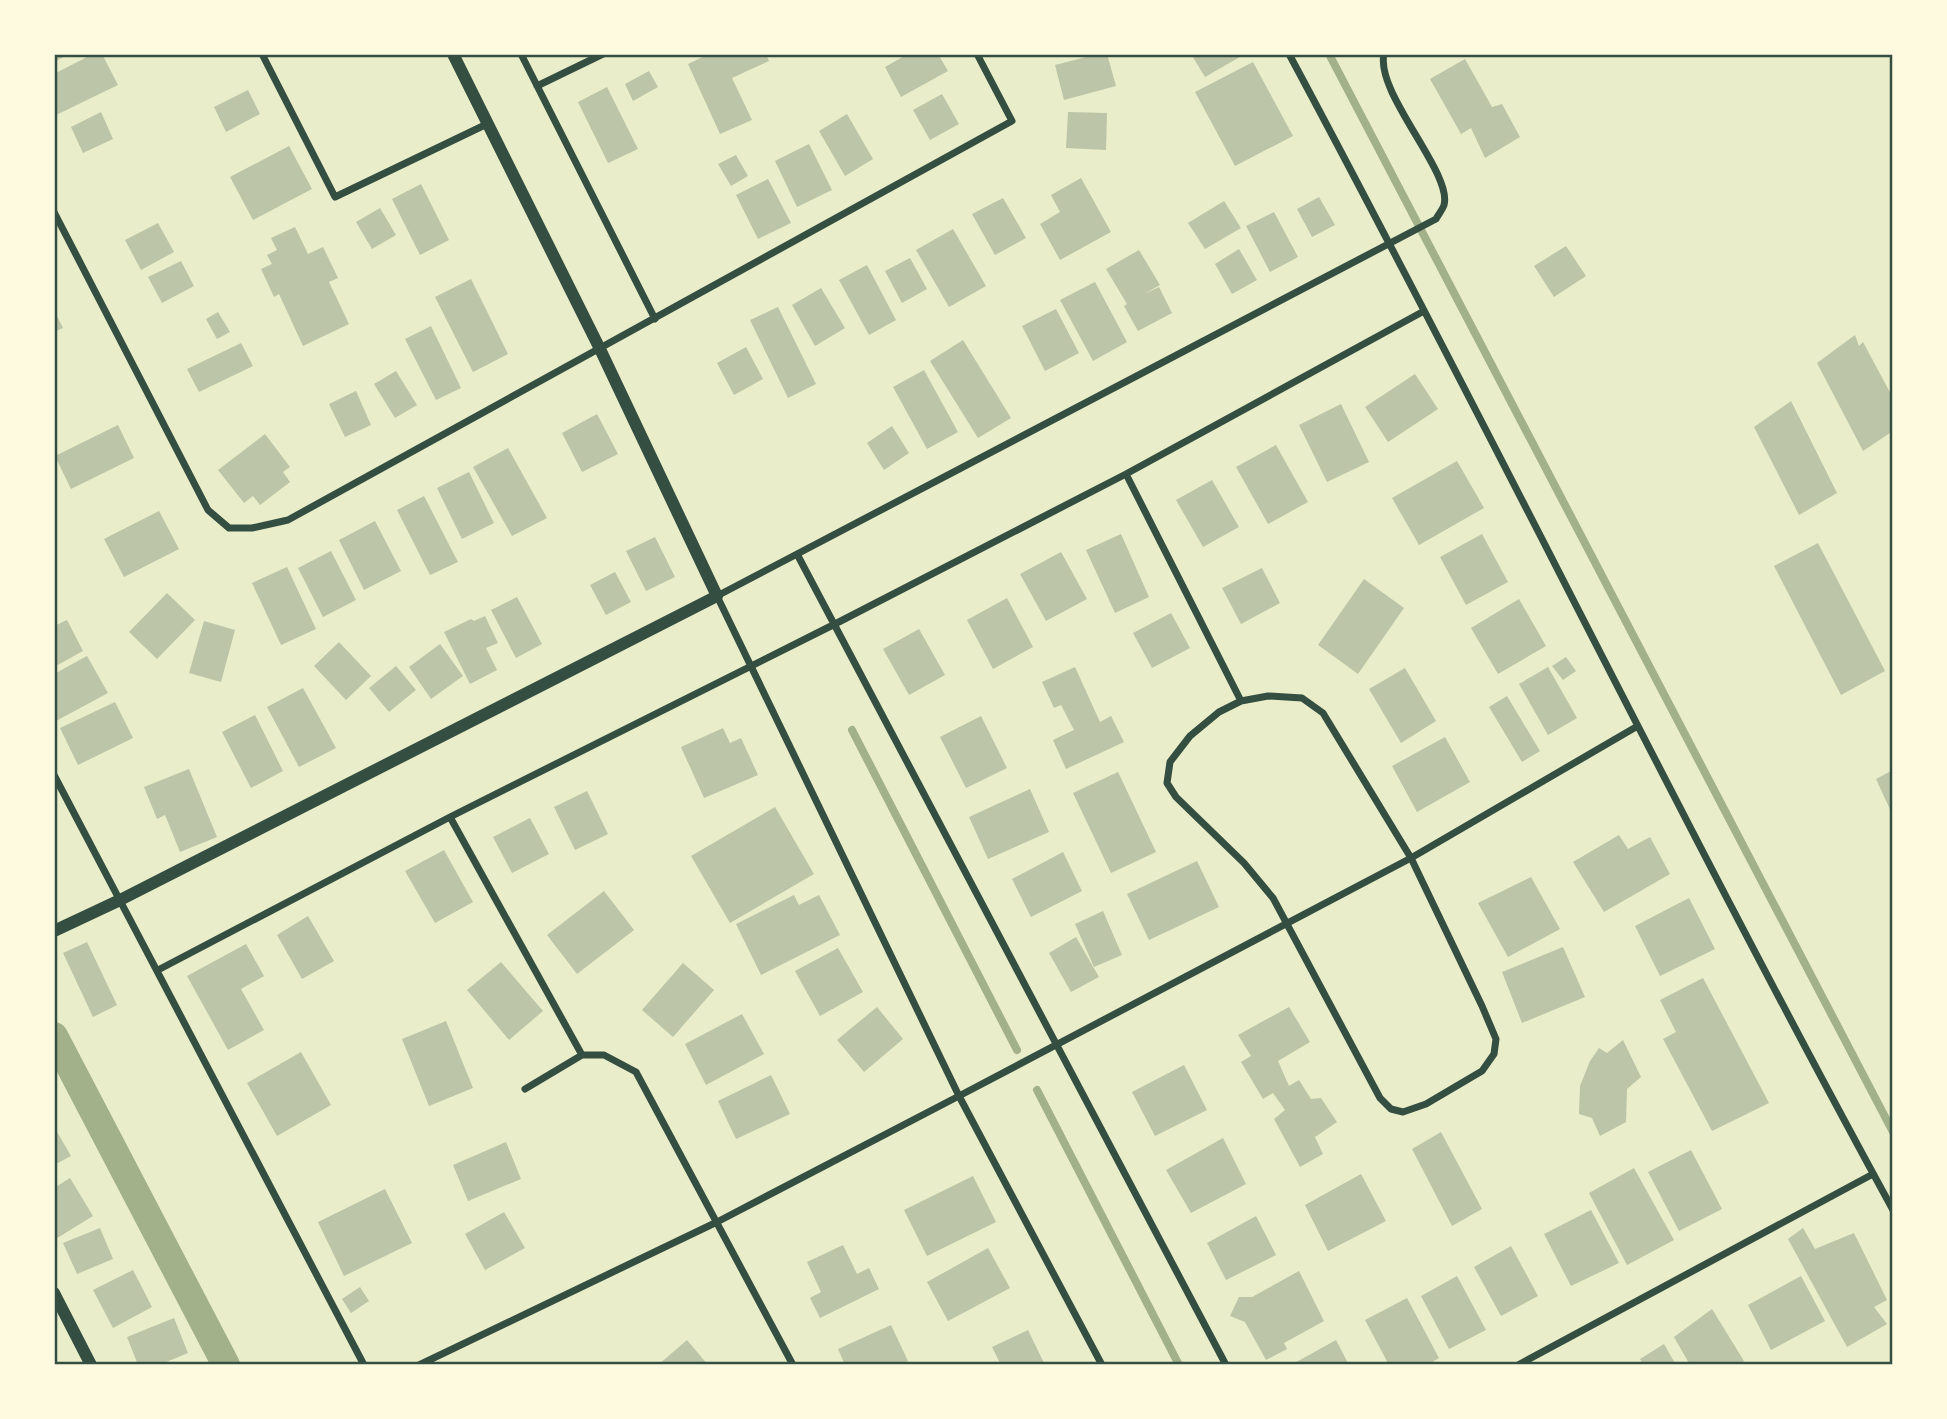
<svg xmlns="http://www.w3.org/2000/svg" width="1947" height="1419" viewBox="0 0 1947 1419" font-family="Helvetica,sans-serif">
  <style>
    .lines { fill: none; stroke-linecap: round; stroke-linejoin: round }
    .stream { stroke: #a3b18a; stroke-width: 8 }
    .canal { stroke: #a3b18a; stroke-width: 28 }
    .building { fill: #bcc5a7 }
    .minor { stroke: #344e41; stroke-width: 7 }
    .tertiary { stroke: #344e41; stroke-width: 12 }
    .neatline { fill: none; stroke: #344e41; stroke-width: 2.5 }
  </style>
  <rect width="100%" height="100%" fill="#e9edc9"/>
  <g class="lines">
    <path class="stream" d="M1329 54 1893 1132
      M852 730 1017 1050
      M1037 1090 1179 1365"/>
    <path class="canal" d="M54 1036 226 1365"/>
  </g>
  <path class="building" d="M54 54H69L54 62Z
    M93 54H102L118 85 54 116V74Z
    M709 54H766L769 61 732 78 752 120 720 134 688 64Z
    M908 54H938L948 71 901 97 885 67Z
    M1098 54H1107L1116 86 1064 100 1055 65Z
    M1191 54H1245L1205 77Z
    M1465 59 1492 107 1502 104 1520 137 1485 158 1471 128 1461 134 1430 79Z
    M1253 62 1293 136 1235 166 1195 92Z
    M649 71 658 87 633 101 625 84Z
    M607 87 638 149 608 163 578 102Z
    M248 90 260 114 226 132 214 107Z
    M942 94 959 124 930 140 913 110Z
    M101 112 113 139 83 153 71 127Z
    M1068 112 1107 113 1106 150 1066 148Z
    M847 114 873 159 845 176 819 131Z
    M809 144 832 190 797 207 775 161Z
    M289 146 312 189 253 220 230 177Z
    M736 155 748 176 731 186 718 164Z
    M1081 178 1111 232 1060 260 1040 224 1060 212 1051 195Z
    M768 179 791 223 758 239 736 195Z
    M421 184 449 240 420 255 392 199Z
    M1319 197 1335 225 1312 237 1297 209Z
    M1003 198 1026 238 995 255 972 214Z
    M1224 201 1241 228 1205 249 1188 223Z
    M380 208 396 235 372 249 356 222Z
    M1274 212 1298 257 1270 272 1246 226Z
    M158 223 174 252 141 270 125 240Z
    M295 227 308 254 323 247 338 278 329 282 349 324 303 346 279 294 274 297 261 269 272 264 267 255 277 250 271 238Z
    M953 229 986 286 949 307 916 250Z
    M1566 246 1586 276 1554 297 1534 266Z
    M1239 249 1257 280 1232 294 1215 264Z
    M1139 250 1160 285 1144 294 1159 287 1172 313 1138 331 1124 306 1127 304 1106 269Z
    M910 258 927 289 902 303 885 271Z
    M181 261 194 286 162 303 148 277Z
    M867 265 896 320 869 335 839 280Z
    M471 279 508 354 473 372 435 297Z
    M1095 282 1127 342 1093 361 1060 300Z
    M821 288 845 328 815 346 792 305Z
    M778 307 816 384 788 398 750 320Z
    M1056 309 1079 353 1045 371 1022 326Z
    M54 310 63 328 54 332Z
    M218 312 230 332 217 339 206 319Z
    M431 326 461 388 436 400 405 339Z
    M1855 335 1859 346 1863 342 1893 398V431L1863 451 1817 363Z
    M963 340 1011 418 978 438 930 361Z
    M241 343 253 366 199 392 187 369Z
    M746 347 763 379 734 395 717 363Z
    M924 370 958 432 927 449 893 387Z
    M396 371 417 405 395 418 374 384Z
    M1415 374 1438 409 1388 442 1365 407Z
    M356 391 371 425 345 437 329 404Z
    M1791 401 1837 493 1799 515 1754 427Z
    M1341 404 1369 462 1327 482 1299 425Z
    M597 414 618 454 582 472 562 433Z
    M118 425 134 458 71 489 55 456Z
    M892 426 909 453 884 470 867 443Z
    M265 434 290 467 283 472 290 482 260 505 253 496 244 503 218 470Z
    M1276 445 1308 502 1268 524 1236 467Z
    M508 448 547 518 512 536 473 467Z
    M1457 461 1484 508 1419 545 1392 498Z
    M469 472 494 523 462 539 437 488Z
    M1212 480 1239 527 1203 547 1176 500Z
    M424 496 458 562 430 575 397 510Z
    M159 511 179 549 124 577 104 539Z
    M375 521 401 571 364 590 339 540Z
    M1121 534 1149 597 1115 613 1086 550Z
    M1482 534 1508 582 1466 605 1440 557Z
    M655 537 675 577 646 591 626 551Z
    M1818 543 1885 671 1841 695 1774 566Z
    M331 551 356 600 323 617 298 568Z
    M1061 552 1087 599 1046 621 1020 574Z
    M287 567 316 629 281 645 252 583Z
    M1262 568 1280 603 1241 624 1222 588Z
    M615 572 631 602 606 615 590 585Z
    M1364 579 1404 608 1358 674 1318 645Z
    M167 593 195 620 157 659 129 632Z
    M517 597 542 644 516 658 491 610Z
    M1007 598 1033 647 993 669 967 620Z
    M1519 599 1546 646 1498 674 1471 628Z
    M1171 613 1190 648 1152 668 1133 633Z
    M485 616 498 643 486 648 497 670 470 684 444 632 471 619 474 621Z
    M67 620 83 651 54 667V626Z
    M204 621 235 630 221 682 189 673Z
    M919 629 945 675 909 695 883 649Z
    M339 642 371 676 346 700 314 666Z
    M440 644 463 676 431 699 409 667Z
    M87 656 108 693 56 721 54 674Z
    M1566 657 1576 671 1563 680 1552 666Z
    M396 666 416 690 389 712 369 688Z
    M1075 667 1100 722 1111 716 1124 742 1066 769 1053 740 1074 730 1061 705 1054 708 1042 682Z
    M1548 667 1577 718 1548 735 1519 684Z
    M1405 668 1436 721 1401 743 1369 689Z
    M303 688 336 748 299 767 267 707Z
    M1507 696 1540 751 1522 762 1489 707Z
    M115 702 133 738 78 765 60 728Z
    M255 715 283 771 251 788 222 732Z
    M981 716 1007 768 966 788 940 737Z
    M723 728 730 743 741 738 758 775 704 798 681 747Z
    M1445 737 1470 782 1417 812 1392 766Z
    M189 769 217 837 180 852 165 815 157 819 144 787Z
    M1893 770V816L1876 779Z
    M1118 772 1156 852 1111 873 1073 793Z
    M1030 789 1049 832 988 859 969 817Z
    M587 791 608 834 575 850 554 807Z
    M775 807 814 874 730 923 691 856Z
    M530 818 549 854 512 873 493 837Z
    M1619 835 1628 849 1650 837 1670 874 1604 912 1573 862Z
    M444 850 473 902 435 923 405 871Z
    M1063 852 1082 891 1031 917 1012 879Z
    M1197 861 1219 907 1149 940 1127 894Z
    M1531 877 1560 929 1508 957 1478 903Z
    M604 891 634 930 577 974 547 935Z
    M794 895 799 905 819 895 840 935 761 975 736 924Z
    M1689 898 1715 949 1660 976 1635 926Z
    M1103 911 1122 955 1094 967 1075 924Z
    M308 916 334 961 302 979 277 935Z
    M1076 937 1099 977 1071 992 1049 953Z
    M87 942 117 1005 93 1017 63 953Z
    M246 944 264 976 241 989 264 1030 228 1050 187 976Z
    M1563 947 1585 997 1522 1023 1502 972Z
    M838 948 863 992 820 1016 795 971Z
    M501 962 543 1011 509 1040 467 990Z
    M683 963 714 990 673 1037 642 1010Z
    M1703 978 1769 1103 1712 1131 1663 1039 1676 1032 1660 1000Z
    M877 1007 903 1039 864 1072 837 1040Z
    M1289 1007 1310 1042 1278 1061 1289 1086 1299 1080 1311 1099 1321 1098 1337 1122 1315 1137 1323 1154 1300 1167 1274 1119 1285 1110 1273 1093 1263 1099 1241 1062 1251 1056 1238 1035Z
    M742 1014 764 1054 706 1085 685 1044Z
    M446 1021 473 1088 429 1106 402 1039Z
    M1623 1040 1641 1077 1627 1089 1626 1122 1600 1136 1592 1118 1579 1114 1580 1086 1590 1061 1599 1048 1607 1053Z
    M301 1052 331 1105 277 1136 247 1083Z
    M1184 1065 1207 1110 1155 1136 1132 1092Z
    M771 1075 790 1114 736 1139 718 1101Z
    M56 1130 71 1156 54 1165V1131Z
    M1441 1132 1482 1209 1452 1226 1412 1149Z
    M1223 1138 1246 1184 1191 1213 1166 1170Z
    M506 1142 521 1179 468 1201 453 1165Z
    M1691 1150 1722 1209 1679 1231 1648 1172Z
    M1634 1168 1674 1240 1627 1265 1589 1193Z
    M1361 1174 1386 1221 1328 1251 1305 1205Z
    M973 1176 996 1222 927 1256 904 1210Z
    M70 1178 93 1216 54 1240V1188Z
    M385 1189 412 1243 344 1276 318 1222Z
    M1591 1210 1619 1263 1571 1286 1544 1234Z
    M504 1212 525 1248 485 1270 465 1234Z
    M1256 1216 1276 1255 1226 1280 1207 1243Z
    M100 1228 113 1259 77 1274 63 1243Z
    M1803 1228 1815 1249 1854 1233 1887 1300 1874 1307 1887 1324 1847 1347 1788 1239Z
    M843 1245 857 1274 869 1268 879 1289 820 1318 810 1298 821 1292 807 1262Z
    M1511 1246 1538 1296 1501 1316 1474 1267Z
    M988 1248 1010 1288 948 1321 927 1282Z
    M133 1270 152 1307 113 1328 93 1290Z
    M1299 1271 1324 1321 1284 1343 1287 1349 1266 1360 1245 1322 1230 1316 1239 1297H1252Z
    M1457 1276 1486 1330 1449 1349 1421 1296Z
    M1801 1276 1825 1321 1771 1350 1748 1305Z
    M360 1287 369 1301 351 1313 342 1299Z
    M1407 1298 1439 1358 1427 1365H1389L1365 1320Z
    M1712 1309 1744 1361 1737 1365H1690L1674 1337Z
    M174 1318 188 1353 159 1365H138L127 1337Z
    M891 1325 908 1361 900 1365H845L838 1349Z
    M1028 1330 1045 1365H1001L992 1347Z
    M687 1340 708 1365H658Z
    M1336 1340 1349 1365H1291Z
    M1664 1344 1676 1365H1643L1640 1359Z"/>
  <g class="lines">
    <path class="minor" d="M262 54 335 197 487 124
      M521 54 655 319
      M1289 54C1495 437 1684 828 1893 1210
      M537 86 603 54
      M54 212 208 510 229 528H252L288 520 1012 121 977 54
      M1126 474 1241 701
      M797 554 1226 1365
      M1268 696 1302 698 1323 713 1411 858 1482 1006 1496 1039 1494 1054 1482 1071 1426 1104 1403 1112 1391 1109 1380 1098 1273 898 1244 863 1176 797 1167 783 1170 762 1190 736 1219 712 1241 701Z
      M54 775 364 1365
      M450 817 582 1055
      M158 970 450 817 833 625 1126 474 1424 311
      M525 1089 582 1055H604L636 1072 793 1365
      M419 1365 717 1222 959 1096 1411 858 1636 727
      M1102 1365 959 1096 717 596 1436 219C1438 215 1443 209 1444 205 1453 173 1375 93 1384 54
      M1518 1365 1873 1174"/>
    <path class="tertiary" d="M54 931 120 900 717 596 600 349 453 54
      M54 1293 91 1365"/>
  </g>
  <rect width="1947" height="1419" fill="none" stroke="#fefae0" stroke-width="112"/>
  <rect x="56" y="56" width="1835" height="1307" class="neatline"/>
</svg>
